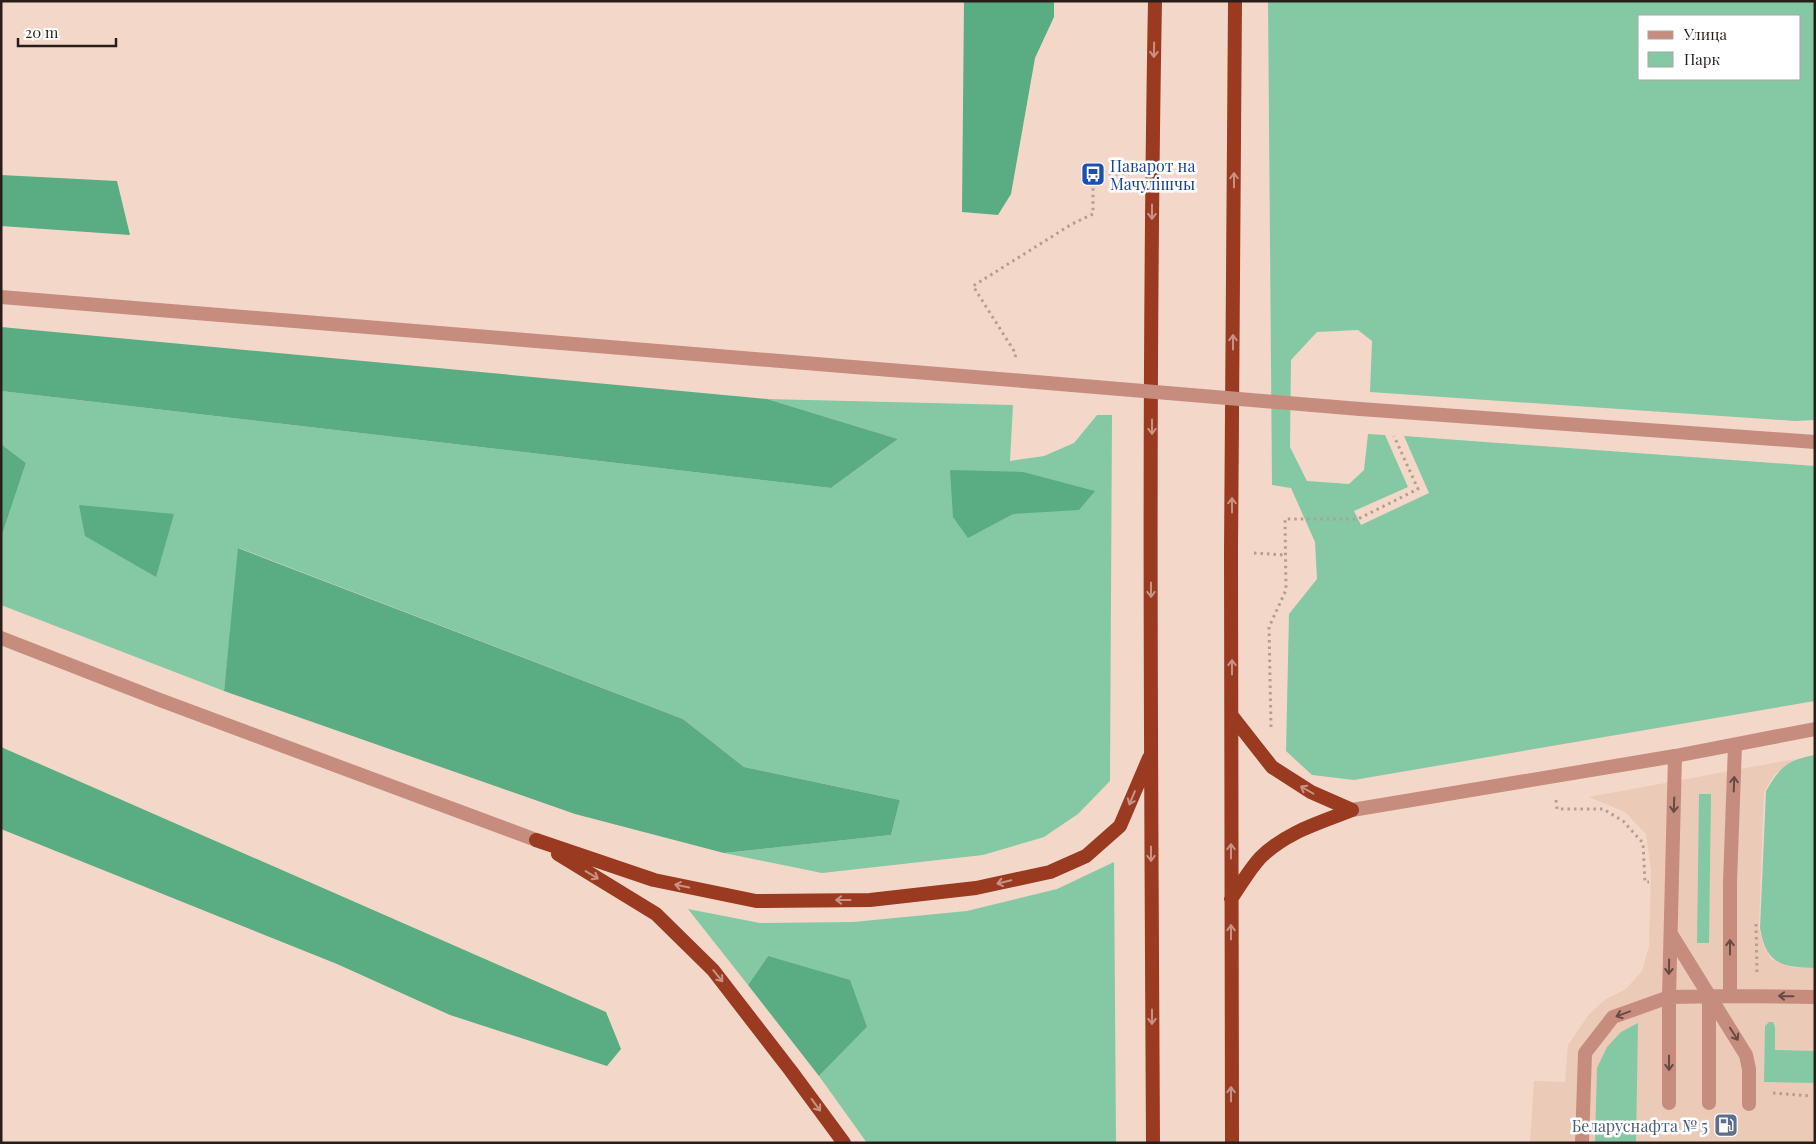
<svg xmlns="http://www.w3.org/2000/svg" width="1816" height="1144" viewBox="0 0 1816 1144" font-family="'Playfair Display',serif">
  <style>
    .built { fill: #eccab8 }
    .green { fill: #84c9a4; fill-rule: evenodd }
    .forest { fill: #5aac83 }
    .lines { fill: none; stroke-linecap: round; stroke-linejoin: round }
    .path { stroke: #b39e92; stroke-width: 3; stroke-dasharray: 2.5 4; stroke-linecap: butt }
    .service { stroke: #c68d7e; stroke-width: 14 }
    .tertiary { stroke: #c68d7e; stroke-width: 14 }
    .trunk { stroke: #9a3a20; stroke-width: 14 }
    .tertiary-bridge { stroke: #c68d7e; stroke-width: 14 }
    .oneway { stroke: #c79384 }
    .oneway2 { stroke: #674a41 }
    .labels { text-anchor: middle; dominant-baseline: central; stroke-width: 5; stroke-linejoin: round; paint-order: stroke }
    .transit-label { font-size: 16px; fill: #164399; stroke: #fff; text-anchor: start }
    .service-label { font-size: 16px; fill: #4e5e75; stroke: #fff; text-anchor: end }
  </style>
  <rect width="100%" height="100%" fill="#f3d8c9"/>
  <path class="built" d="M1795 759 1775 774 1764 792 1759 928 1763 944 1771 959 1792 967 1815 968V1143H1530L1534 1081 1565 1082 1568 1045 1589 1014 1606 999 1626 989 1642 971 1649 946 1651 871 1646 834 1625 812 1589 797Z"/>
  <path class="green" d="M1268 1H1815V420L1795 421 1370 392 1372 341 1358 330 1317 332 1291 360 1290 447 1307 481 1349 484 1364 470 1368 434 1385 435 1408 487 1354 511 1361 525 1429 493 1404 436 1815 466V701L1354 780 1312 775 1286 751 1289 614 1317 579 1315 542 1291 488 1272 485ZM1640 16H1800V79H1640Z
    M1 391 831 488 898 439 767 399 1013 405 1010 461 1044 456 1074 443 1097 415H1112L1110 781 1078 814 1044 837 983 855 822 873 724 853 891 835 900 800 744 767 683 719 239 548 224 691 1 605V538L26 463 1 444Z
    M1815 755V968C1781 967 1766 964 1760 928L1766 791C1780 767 1787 760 1815 755Z
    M1699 794H1711L1709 943H1697Z
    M1114 862 1116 1143H867L819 1076 867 1027 768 956 748 985 688 909 760 923 853 922 967 911 1057 889Z
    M1769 1022H1773L1775 1027V1050L1815 1051V1083L1764 1082 1765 1026Z
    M1638 1023 1636 1143H1595L1597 1068 1607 1047 1621 1032Z"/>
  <path class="forest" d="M964 1H1054V17L1035 58 1011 194 998 215 962 212Z
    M1 175 117 181 130 235 1 226Z
    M1 327 767 399 898 439 831 488 1 391Z
    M1 444 26 463 1 538Z
    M950 470 1023 472 1095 491 1079 510 1013 514 968 538 953 517Z
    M79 505 174 514 156 577 85 536Z
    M238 548 683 719 744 767 900 800 891 835 724 853 575 814 224 691Z
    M1 747 606 1012 621 1049 607 1066 450 1015 337 964 1 829Z
    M768 956 850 980 867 1027 819 1076 748 985Z"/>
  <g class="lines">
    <path class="path" d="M1015 357 1016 354 973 286 1072 224 1093 214V174H1129
      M1254 553 1285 555
      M1271 727 1269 627 1286 590 1285 519H1358L1418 489 1394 436
      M1556 800 1557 809H1603L1623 821 1643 843 1645 882H1649
      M1756 924 1757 973
      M1773 1093 1812 1096"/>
    <path class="service" d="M1671 934 1746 1055 1749 1069V1104
      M1730 996V882L1735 745
      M1669 1103V997L1675 756
      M1709 1103V997
      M1582 1143 1585 1053 1613 1017 1669 997 1730 996 1815 997"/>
    <path class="tertiary" d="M1 297 1024 381
      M1360 409 1815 442
      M1 638 160 700 536 840
      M1352 810 1675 756 1815 729"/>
    <path class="trunk" d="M1232 716 1272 767 1311 792 1352 810
      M536 840 654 880 756 901 870 900 976 888 1050 872 1086 856 1120 826 1149 758
      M558 854 656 914 713 970 791 1071 844 1143
      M1231 899C1240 886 1249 870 1260 858 1286 832 1319 823 1352 810
      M1153 1143C1151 762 1148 382 1155 1
      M1232 1143 1231 552 1235 1"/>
    <path class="tertiary-bridge" d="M1024 381 1360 409"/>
  </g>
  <defs><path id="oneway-shaft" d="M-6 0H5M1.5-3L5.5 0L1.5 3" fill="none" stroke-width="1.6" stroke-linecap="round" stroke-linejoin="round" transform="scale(1.25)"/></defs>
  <g class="oneway">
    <use href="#oneway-shaft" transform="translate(1154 50) rotate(91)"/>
    <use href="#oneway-shaft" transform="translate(1234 180) rotate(-90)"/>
    <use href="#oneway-shaft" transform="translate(1152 212) rotate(90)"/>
    <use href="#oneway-shaft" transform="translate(1233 342) rotate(-90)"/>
    <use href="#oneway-shaft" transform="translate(1152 427) rotate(90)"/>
    <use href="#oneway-shaft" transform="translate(1232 505) rotate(-90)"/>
    <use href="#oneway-shaft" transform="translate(1151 590) rotate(90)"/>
    <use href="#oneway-shaft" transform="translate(1232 667) rotate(-90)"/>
    <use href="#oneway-shaft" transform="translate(1307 790) rotate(-150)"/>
    <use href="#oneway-shaft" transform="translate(1132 798) rotate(113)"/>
    <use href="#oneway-shaft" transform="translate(1231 851) rotate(-90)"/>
    <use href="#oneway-shaft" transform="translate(1151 854) rotate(90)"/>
    <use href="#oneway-shaft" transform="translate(592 875) rotate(31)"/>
    <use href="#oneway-shaft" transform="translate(1004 882) rotate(167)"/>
    <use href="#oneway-shaft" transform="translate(682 886) rotate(-168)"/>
    <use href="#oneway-shaft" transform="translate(843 900) rotate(180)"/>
    <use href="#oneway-shaft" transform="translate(1231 932) rotate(-90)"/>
    <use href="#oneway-shaft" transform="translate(718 976) rotate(51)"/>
    <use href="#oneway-shaft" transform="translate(1152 1017) rotate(90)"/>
    <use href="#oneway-shaft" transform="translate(1231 1094) rotate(-90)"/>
    <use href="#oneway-shaft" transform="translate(816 1105) rotate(54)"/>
  </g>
  <g class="oneway2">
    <use href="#oneway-shaft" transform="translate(1734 784) rotate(-88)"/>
    <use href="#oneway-shaft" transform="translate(1674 805) rotate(92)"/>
    <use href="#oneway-shaft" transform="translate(1730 947) rotate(-90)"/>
    <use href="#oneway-shaft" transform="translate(1669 967) rotate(91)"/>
    <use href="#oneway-shaft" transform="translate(1786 996) rotate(-179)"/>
    <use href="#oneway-shaft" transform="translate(1623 1014) rotate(160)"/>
    <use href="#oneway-shaft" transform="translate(1734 1034) rotate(57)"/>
    <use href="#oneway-shaft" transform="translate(1669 1063) rotate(90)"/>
  </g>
  <defs>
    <g id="bus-square" transform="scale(1.25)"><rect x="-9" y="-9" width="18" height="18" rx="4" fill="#1a4fb4" stroke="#fff"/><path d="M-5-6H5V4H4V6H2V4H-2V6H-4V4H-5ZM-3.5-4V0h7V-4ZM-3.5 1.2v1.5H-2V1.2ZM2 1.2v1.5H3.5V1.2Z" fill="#fff"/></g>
    <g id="fuel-square" transform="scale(1.25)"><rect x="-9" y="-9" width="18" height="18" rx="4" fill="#5c6f8a" stroke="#fff"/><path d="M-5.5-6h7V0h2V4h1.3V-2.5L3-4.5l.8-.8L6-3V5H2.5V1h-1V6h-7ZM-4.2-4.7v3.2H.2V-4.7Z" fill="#fff"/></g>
  </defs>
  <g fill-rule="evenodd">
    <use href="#bus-square" x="1093" y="174"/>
    <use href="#fuel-square" x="1726" y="1125"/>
  </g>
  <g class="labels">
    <g class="transit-label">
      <text x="1110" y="165">Паварот на<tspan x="1110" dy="18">Мачулішчы</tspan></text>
    </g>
    <g class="service-label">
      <text x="1708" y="1125">Беларуснафта № 5</text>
    </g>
  </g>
  <rect width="1816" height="1144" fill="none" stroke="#281e19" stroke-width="5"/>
  <rect x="1638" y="15" width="162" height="65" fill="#ffffff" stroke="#a9a5a3"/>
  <rect x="1648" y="31" width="25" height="8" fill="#c68d7e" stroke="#a9a5a3"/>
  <text x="1684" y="40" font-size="15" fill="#281e19">Улица</text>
  <rect x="1648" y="52" width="25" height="15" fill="#84c9a4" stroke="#a9a5a3"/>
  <text x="1684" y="65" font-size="15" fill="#281e19">Парк</text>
  <path d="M18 38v8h98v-8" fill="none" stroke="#281e19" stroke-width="2.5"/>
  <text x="25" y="38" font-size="15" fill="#281e19" stroke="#ffffff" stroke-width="4" paint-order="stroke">20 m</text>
</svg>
